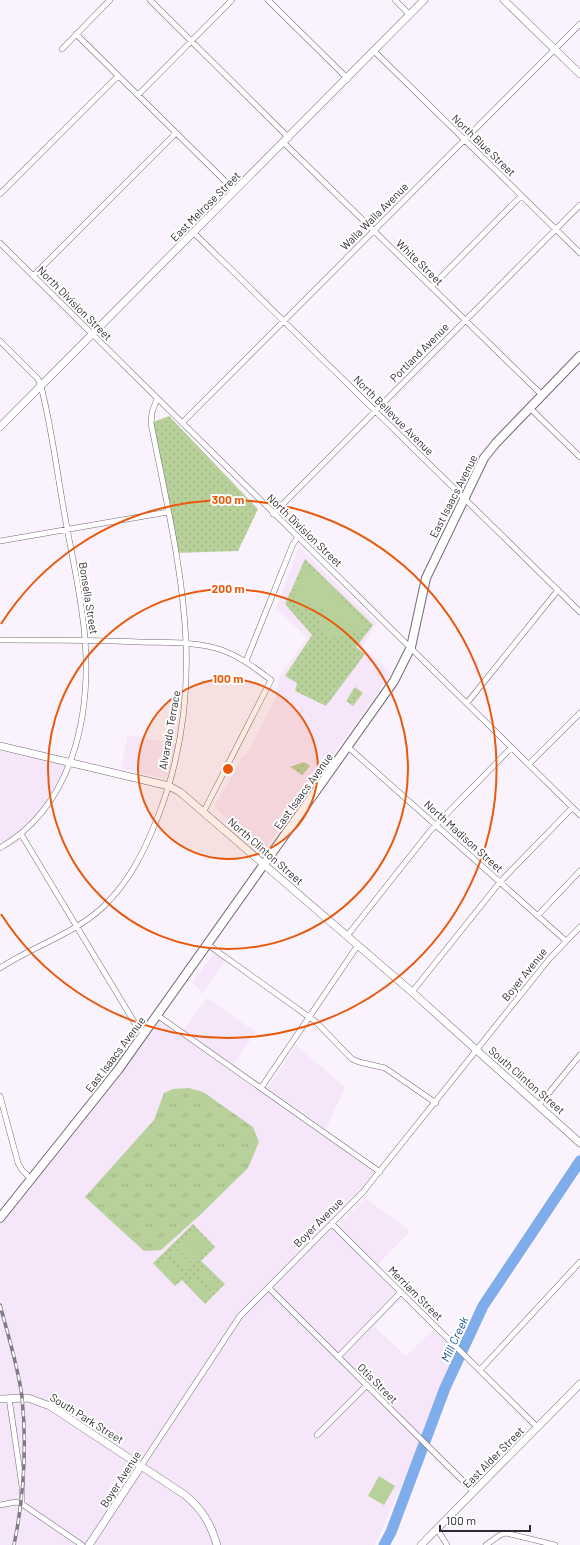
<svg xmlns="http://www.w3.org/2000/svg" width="580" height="1545" viewBox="0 0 580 1545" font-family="Barlow,sans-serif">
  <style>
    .education { fill: #f6e6f9 }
    .grass { fill: url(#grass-tufts) }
    .park { fill: url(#park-dots) }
    .pitch { fill: #b8d19b }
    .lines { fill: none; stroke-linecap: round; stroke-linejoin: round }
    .river { stroke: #7fadec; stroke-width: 11 }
    .street-casing { stroke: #726978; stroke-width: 6 }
    .secondary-casing { stroke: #726978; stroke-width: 8 }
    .primary-casing { stroke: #726978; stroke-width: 10 }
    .street { stroke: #fff; stroke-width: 5 }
    .secondary { stroke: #fff; stroke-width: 7 }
    .primary { stroke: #fff; stroke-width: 8 }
    .rail-casing { stroke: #7f7a83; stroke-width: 3.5 }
    .rail { stroke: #fff; stroke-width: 2; stroke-dasharray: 6; stroke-linecap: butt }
    .ring { fill: none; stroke: #e8590c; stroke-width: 2 }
    .labels { text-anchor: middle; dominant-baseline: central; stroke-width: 4; stroke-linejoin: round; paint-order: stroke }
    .street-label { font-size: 11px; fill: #2e2a31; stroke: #fff }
    .water-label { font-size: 12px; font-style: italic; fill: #17539d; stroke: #fff }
    .centre { fill: #e8590c; stroke: #fff; stroke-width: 2 }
    .ring-label { font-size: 12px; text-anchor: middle; font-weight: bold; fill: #e8590c; stroke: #fff; stroke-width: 4; stroke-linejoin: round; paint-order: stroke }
  </style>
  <defs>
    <pattern id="grass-tufts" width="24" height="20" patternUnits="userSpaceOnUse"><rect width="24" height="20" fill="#b8d19b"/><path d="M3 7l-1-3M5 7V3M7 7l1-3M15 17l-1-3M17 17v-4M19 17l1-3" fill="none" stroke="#9eb486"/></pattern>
    <pattern id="park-dots" width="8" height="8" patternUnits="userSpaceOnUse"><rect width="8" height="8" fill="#b8d19b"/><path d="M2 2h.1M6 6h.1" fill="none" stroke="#9eb486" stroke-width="1.8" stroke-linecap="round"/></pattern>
  </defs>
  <rect width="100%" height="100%" fill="#faf3fe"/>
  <path class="education" d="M299 547 377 623 362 646 390 672 374 698 265 849 262 850 214 807 242 757 247 754 276 697 280 675 307 638 276 608Z
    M128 735 176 744 167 779 121 768Z
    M0 750 68 764 22 841 0 851Z
    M216 950 227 958 203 993 192 983Z
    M207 998 256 1032 233 1065 182 1032Z
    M159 1020 378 1175 333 1224 402 1299 374 1326 406 1356 433 1330 460 1356 375 1545H0V1218Z
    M296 1045 345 1087 326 1129 268 1088Z
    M365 1198 410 1231 378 1265 338 1225Z"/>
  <path class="grass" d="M189 1088 203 1092 253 1127 259 1142 248 1168 200 1215 161 1250 144 1251 85 1197 154 1120 164 1093 173 1089Z"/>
  <path class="park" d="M169 416 258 509 238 551 176 553 151 423Z
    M305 559 373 625 356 647 365 654 326 706 295 691 297 683 285 676 312 635 285 604Z
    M355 687 363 693 353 706 346 701Z
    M304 762 310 766 302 775 290 767Z
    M193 1224 215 1247 201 1261 225 1284 205 1304 182 1280 175 1286 153 1263Z"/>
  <path class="pitch" d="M310 568 339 593 333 601 337 600 364 622 362 630 329 639C318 628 318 619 325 606 313 609 303 611 292 604L303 570Z
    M194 1229 209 1244 202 1251 187 1236Z
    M185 1239 199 1254 193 1260 178 1245Z
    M176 1248 191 1263 184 1270 169 1255Z
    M166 1257 181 1272 174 1279 159 1264Z
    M203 1267 218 1283 211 1289 196 1274Z
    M194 1277 209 1292 202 1299 187 1284Z
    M379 1476 395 1486 384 1505 368 1496Z"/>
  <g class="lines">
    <path class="river" d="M384 1545 391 1532 445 1388 483 1306 580 1161"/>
    <g class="street-casing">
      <path id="street" d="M150 0 289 138
        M268 0 348 79
        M395 0 410 15
        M76 34 235 191
        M62 49 110 0
        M374 51 580 253
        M138 95 232 0
        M284 143 542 395
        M0 194 118 76
        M194 233 580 612
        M0 243 580 815
        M33 276 176 133
        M431 287 521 196
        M0 341 38 379 41 386C52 429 57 473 65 517 72 557 82 598 85 639 91 718 72 806 0 848
        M530 408 580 457
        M182 423 580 24
        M273 514 580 205
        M0 541 168 512
        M0 640C47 640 93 640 140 642 167 643 196 641 222 650 241 657 255 668 271 680L204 811
        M246 661 293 544 298 537
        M467 703 558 590
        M348 747 566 941
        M529 764 580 713
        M21 834 136 1025 144 1033
        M538 915 580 871
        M347 936 430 831 511 748
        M207 944 316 1022 352 1059 359 1062 385 1068 436 1103
        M0 968C33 946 73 935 103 907 129 882 144 852 157 819 212 681 178 562 151 423L152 412 157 399
        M412 992 500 882 572 808
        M157 1015 380 1172
        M261 1088 358 945
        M0 1096 18 1163 22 1170 31 1179
        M539 1105 580 1055
        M332 1224 537 1427
        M269 1288 474 1492
        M338 1357 401 1292
        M480 1370 580 1262
        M9 1398 22 1486V1504
        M317 1435 367 1385
        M141 1466 240 1316 363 1192 550 958 580 927
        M0 1505 16 1502 22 1504 82 1545
        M437 1529 447 1545
        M486 1545 500 1535 506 1533 555 1545"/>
    </g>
    <g class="secondary-casing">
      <path id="secondary" d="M504 0 580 74
        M0 427 424 0
        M0 746 169 786 180 792 412 992 580 1143
        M0 1399 28 1398 50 1406 185 1495C202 1509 211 1524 217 1545
        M89 1545 141 1466
        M421 1545 580 1384"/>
    </g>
    <g class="primary-casing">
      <path id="primary" d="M0 1218 118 1070 394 681 411 647 426 578 484 458 496 443 580 356"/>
    </g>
    <use href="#street" class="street"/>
    <use href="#secondary" class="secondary"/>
    <use href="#primary" class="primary"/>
    <g class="rail-casing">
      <path id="rail" d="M0 1305C8 1335 18 1366 22 1397 27 1447 24 1496 14 1545"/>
    </g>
    <use href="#rail" class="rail"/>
  </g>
  <circle cx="228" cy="769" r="90" fill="#e8590c" fill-opacity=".12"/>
  <g class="ring">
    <circle cx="228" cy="769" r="90"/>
    <circle cx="228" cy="769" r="180"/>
    <path d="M1 624A269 269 0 1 1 1 914"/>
  </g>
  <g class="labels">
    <g class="street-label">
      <text transform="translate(484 145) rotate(44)">North Blue Street</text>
      <text transform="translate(205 206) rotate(-45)">East Melrose Street</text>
      <text transform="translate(374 216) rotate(-45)">Walla Walla Avenue</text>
      <text transform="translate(420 262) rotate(44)">White Street</text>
      <text transform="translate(75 303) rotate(45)">North Division Street</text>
      <text transform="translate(419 352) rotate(-45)">Portland Avenue</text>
      <text transform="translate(394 415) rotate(45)">North Bellevue Avenue</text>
      <text transform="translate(453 496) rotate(-63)">East Isaacs Avenue</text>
      <text transform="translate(305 530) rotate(44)">North Division Street</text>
      <text transform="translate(89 598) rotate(81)">Bonsella Street</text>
      <text transform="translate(169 730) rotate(-80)">Alvarado Terrace</text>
      <text transform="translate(303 791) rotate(-54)">East Isaacs Avenue</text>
      <text transform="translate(464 836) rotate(42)">North Madison Street</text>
      <text transform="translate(266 851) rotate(41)">North Clinton Street</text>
      <text transform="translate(524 974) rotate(-51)">Boyer Avenue</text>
      <text transform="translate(115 1054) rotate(-53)">East Isaacs Avenue</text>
      <text transform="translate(527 1080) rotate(41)">South Clinton Street</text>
      <text transform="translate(318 1222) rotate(-45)">Boyer Avenue</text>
      <text transform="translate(416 1293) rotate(45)">Merriam Street</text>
      <text transform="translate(378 1383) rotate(45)">Otis Street</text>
      <text transform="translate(87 1418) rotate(32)">South Park Street</text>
      <text transform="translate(493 1457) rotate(-45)">East Alder Street</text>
      <text transform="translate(120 1479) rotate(-57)">Boyer Avenue</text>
    </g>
    <g class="water-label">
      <text transform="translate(454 1339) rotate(-65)">Mill Creek</text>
    </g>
  </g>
  <circle cx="228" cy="769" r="6" class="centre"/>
  <g class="ring-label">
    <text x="228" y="504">300 m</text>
    <text x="228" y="593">200 m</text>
    <text x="228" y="683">100 m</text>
  </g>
  <path d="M440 1525v6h90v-6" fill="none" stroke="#2e2a31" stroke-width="2"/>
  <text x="446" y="1525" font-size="12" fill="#2e2a31" stroke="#ffffff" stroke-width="3" paint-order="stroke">100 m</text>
</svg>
